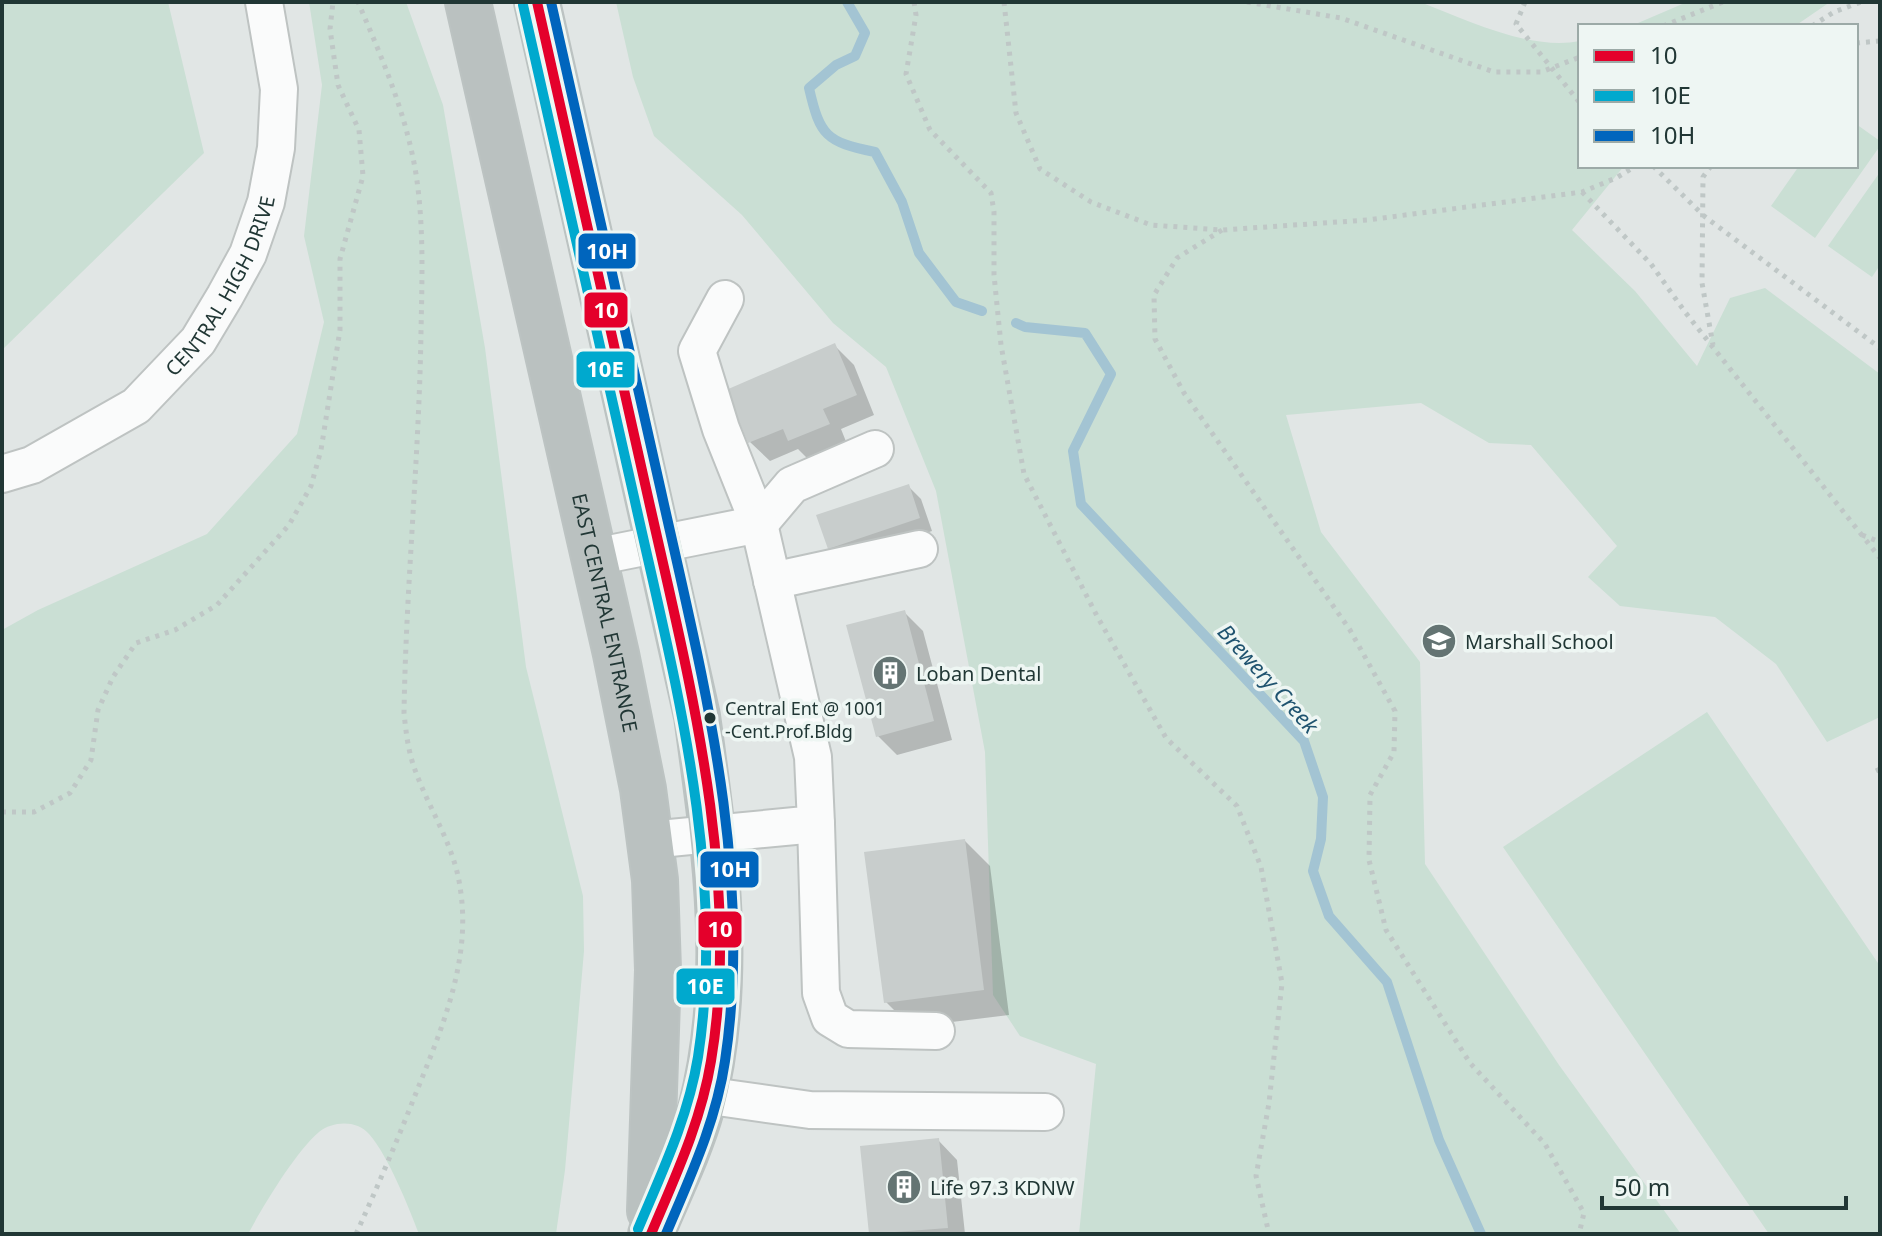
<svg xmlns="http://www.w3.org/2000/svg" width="1882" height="1236" viewBox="0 0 1882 1236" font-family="'Noto Sans',sans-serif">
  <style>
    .green { fill: #cadfd4 }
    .shadow { fill: #0003 }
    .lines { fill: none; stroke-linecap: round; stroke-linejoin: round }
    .stream { stroke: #a3c4d3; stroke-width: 10 }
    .building { fill: #c8cdcc }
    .minor-casing { stroke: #bec3c2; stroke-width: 40 }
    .highway-casing { stroke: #bcc3c2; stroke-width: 48 }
    .path { stroke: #bfc7c6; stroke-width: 5; stroke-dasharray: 4 6; stroke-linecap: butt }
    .minor { stroke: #fafbfb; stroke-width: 36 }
    .highway { stroke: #bac1c0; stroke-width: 44 }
    .bus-1-casing { stroke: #eef6f3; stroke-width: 16 }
    .bus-2-casing { stroke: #eef6f3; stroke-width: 16 }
    .bus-3-casing { stroke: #eef6f3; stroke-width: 16 }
    .bus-1 { stroke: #e4002b; stroke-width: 10 }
    .bus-2 { stroke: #00a9ce; stroke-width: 10 }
    .bus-3 { stroke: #0065bd; stroke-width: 10 }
    .bus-dot { fill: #213735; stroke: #eef6f3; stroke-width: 3 }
    .labels { text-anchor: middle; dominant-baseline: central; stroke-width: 7; stroke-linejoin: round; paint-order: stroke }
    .bus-label { font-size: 18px; fill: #213735; stroke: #eef6f3; text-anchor: start }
    .street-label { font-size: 20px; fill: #213735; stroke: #eef6f3 }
    .poi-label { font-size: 20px; fill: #213735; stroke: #eef6f3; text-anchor: start }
    .water-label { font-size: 22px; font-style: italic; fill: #1f536f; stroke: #eef6f3 }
    .line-badge { stroke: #eef6f3; stroke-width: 3 }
    .badge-label { font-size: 22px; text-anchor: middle; font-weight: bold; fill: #fff }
  </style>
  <rect width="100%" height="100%" fill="#e1e6e5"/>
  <path class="green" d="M2 2H168L204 153 2 350Z
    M309 2H406L443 105 485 348 526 667 583 896 584 951 565 1170 556 1234H419C408 1206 389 1157 369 1134 357 1120 333 1121 319 1132 296 1151 262 1208 248 1234H2V630L38 610 207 534 297 434 324 322 304 236 322 85Z
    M616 2H1420C1467 20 1530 51 1580 41V166H1624L1572 230 1635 291 1697 366 1730 298 1765 288 1880 374V520H1878L1880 525V717L1827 742 1776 664 1715 617 1620 606 1588 577 1617 546 1531 445 1489 443 1421 403 1286 415 1321 532 1420 662 1425 864 1559 1065 1681 1234H1079L1096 1064 1020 1036 993 995 985 752 936 491 886 367 833 323 742 215 654 136 633 77Z
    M1687 2H1830L1795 26H1631Z
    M1856 124 1880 141V146L1815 238 1771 206 1799 166H1856Z
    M1880 172V265L1872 277 1828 246Z
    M1707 712 1880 966V1234H1769L1503 847Z"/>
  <path class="shadow" d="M835 346 854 365 874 415 841 429 847 444 809 460 798 449 770 461 750 442Z
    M908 486 921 499 932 531 842 561 830 548Z
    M904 612 923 631 952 740 897 755 878 736Z
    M965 841 990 866 1009 1015 911 1027 886 1002Z
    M938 1140 957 1160 965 1234H871L862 1148Z"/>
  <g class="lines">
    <path class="stream" d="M847 2 865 33 855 56 836 65 809 88C820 136 826 142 875 152L902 202 919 253 956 302 982 311
      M1016 323 1025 327 1085 333 1111 374 1073 451 1081 504 1304 741 1323 797 1321 839 1313 871 1329 916 1387 982 1439 1140 1481 1234"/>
  </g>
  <path class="building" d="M835 343 857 395 823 409 830 424 788 441 783 429 748 443 726 390Z
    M909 484 920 518 828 549 816 515Z
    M905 610 934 721 876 737 846 625Z
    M965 839 984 990 884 1003 864 852Z
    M939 1138 948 1228 869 1234 860 1146Z"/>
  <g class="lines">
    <g class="minor-casing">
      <g id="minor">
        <path d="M725 299 697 351 721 429 759 524 792 485 875 449"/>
        <path id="s1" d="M2 474 32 465 136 406 198 341 225 296 248 254 266 202 276 148 279 89 264 2"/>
        <path d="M594 557 759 524 813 757 816 824 649 840"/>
        <path d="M772 581 919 549"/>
        <path d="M816 824 821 993 830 1018 848 1029 936 1031"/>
        <path d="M704 1095 810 1110 1045 1112"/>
      </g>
    </g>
    <g class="highway-casing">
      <g id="highway">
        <path id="s2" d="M468 2 616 654 643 789 655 880 658 970 650 1211"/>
        <path d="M537 2 697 716C715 846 735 980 701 1109 690 1149 667 1195 651 1234"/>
      </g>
    </g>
    <path class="path" d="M914 2 916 15 906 74 930 130 991 193 994 212V275L1001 345 1024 474 1097 616 1166 738 1237 806 1261 867 1282 983 1269 1103 1256 1176 1269 1234
      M1004 2 1016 113 1040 169 1091 202 1151 225 1222 230 1367 220 1582 192 1616 178 1636 166
      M1247 2 1341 18 1494 72H1541L1580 57
      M1525 2 1516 24 1580 103
      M1663 26 1723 2
      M1812 26 1834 12 1861 2
      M1856 43 1880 41
      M1653 166 1704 216 1880 348
      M1711 166 1703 177 1702 283 1713 345
      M1582 192 1651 264 1685 312 1880 558
      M1222 230 1177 258 1154 295 1155 339 1184 393 1350 630 1395 711 1394 752 1370 795 1369 860 1386 930 1470 1063 1545 1144 1584 1213 1579 1234
      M1862 535 1880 542
      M1876 771 1880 769
      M2 812H34L70 793 91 760 98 710 113 677 136 643 175 630 217 605 289 525 311 486 321 450 340 330V259L363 176 359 130 338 85 330 29 333 2
      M356 1234C377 1188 397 1141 416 1093 442 1028 472 959 460 887 454 844 428 808 414 767 408 750 406 732 404 713 406 586 419 459 421 332 422 279 424 226 416 174 406 113 382 58 358 2"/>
    <use href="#minor" class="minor"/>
    <use href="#highway" class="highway"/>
    <g class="bus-1-casing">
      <path id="bus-1" d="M537 2C574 167 611 332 648 497 688 676 742 877 711 1061 701 1122 675 1177 651 1234"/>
    </g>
    <g class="bus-2-casing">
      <path id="bus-2" d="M523 5C560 169 597 333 634 497 674 678 727 869 698 1057 688 1118 662 1172 638 1229"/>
    </g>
    <g class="bus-3-casing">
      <path id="bus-3" d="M551 2C588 165 624 328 661 491 702 676 754 869 725 1061 716 1122 690 1177 666 1234"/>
    </g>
    <use href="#bus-1" class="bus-1"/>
    <use href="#bus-2" class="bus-2"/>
    <use href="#bus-3" class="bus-3"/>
  </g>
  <defs>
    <g id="school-disc" transform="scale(1.8)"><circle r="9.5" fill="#647473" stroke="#eef6f3"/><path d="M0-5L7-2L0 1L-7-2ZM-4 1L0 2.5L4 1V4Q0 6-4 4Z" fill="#fff"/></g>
    <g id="building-disc" transform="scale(1.8)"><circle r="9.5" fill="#647473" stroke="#eef6f3"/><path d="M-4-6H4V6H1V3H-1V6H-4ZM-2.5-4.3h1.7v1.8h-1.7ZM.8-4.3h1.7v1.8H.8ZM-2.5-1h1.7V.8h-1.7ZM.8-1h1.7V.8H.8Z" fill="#fff"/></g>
  </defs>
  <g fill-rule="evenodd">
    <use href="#school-disc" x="1439" y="641"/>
    <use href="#building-disc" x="890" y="673"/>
    <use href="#building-disc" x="904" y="1187"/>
  </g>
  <circle class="bus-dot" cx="710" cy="718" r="7"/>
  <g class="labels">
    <g class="bus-label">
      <text x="725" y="708">Central Ent @ 1001<tspan x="725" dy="23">-Cent.Prof.Bldg</tspan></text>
    </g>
    <g class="street-label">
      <text stroke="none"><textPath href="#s1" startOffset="300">CENTRAL HIGH DRIVE</textPath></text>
      <text stroke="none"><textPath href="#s2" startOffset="626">EAST CENTRAL ENTRANCE</textPath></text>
    </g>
    <g class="poi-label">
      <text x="1465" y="641">Marshall School</text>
      <text x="916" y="673">Loban Dental</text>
      <text x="930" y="1187">Life 97.3 KDNW</text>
    </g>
    <g class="water-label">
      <text transform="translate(1269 678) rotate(48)">Brewery Creek</text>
    </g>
  </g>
  <g class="line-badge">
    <rect x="577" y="232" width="60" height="38" rx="8" fill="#0065bd"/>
    <rect x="583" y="291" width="46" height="38" rx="8" fill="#e4002b"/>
    <rect x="575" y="350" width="61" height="39" rx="8" fill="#00a9ce"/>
    <rect x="699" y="850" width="61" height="39" rx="8" fill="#0065bd"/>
    <rect x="697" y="910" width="46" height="39" rx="8" fill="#e4002b"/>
    <rect x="675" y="967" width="61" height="39" rx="8" fill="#00a9ce"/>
  </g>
  <g class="badge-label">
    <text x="607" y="259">10H</text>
    <text x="606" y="318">10</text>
    <text x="605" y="377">10E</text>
    <text x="730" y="877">10H</text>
    <text x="720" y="937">10</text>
    <text x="705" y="994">10E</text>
  </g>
  <rect width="1882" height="1236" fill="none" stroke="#213735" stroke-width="8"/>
  <rect x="1578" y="24" width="280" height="144" fill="#eef6f3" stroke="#9caaa7" stroke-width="2"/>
  <rect x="1594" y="50" width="40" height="12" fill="#e4002b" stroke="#9caaa7" stroke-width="2"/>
  <text x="1650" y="64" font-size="24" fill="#213735">10</text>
  <rect x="1594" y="90" width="40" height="12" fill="#00a9ce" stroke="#9caaa7" stroke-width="2"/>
  <text x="1650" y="104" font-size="24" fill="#213735">10E</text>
  <rect x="1594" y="130" width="40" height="12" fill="#0065bd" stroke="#9caaa7" stroke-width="2"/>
  <text x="1650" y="144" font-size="24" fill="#213735">10H</text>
  <path d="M1602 1196v12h244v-12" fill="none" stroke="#213735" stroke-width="4"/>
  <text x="1614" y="1196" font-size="24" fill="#213735" stroke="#eef6f3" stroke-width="6" paint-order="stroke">50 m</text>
</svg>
